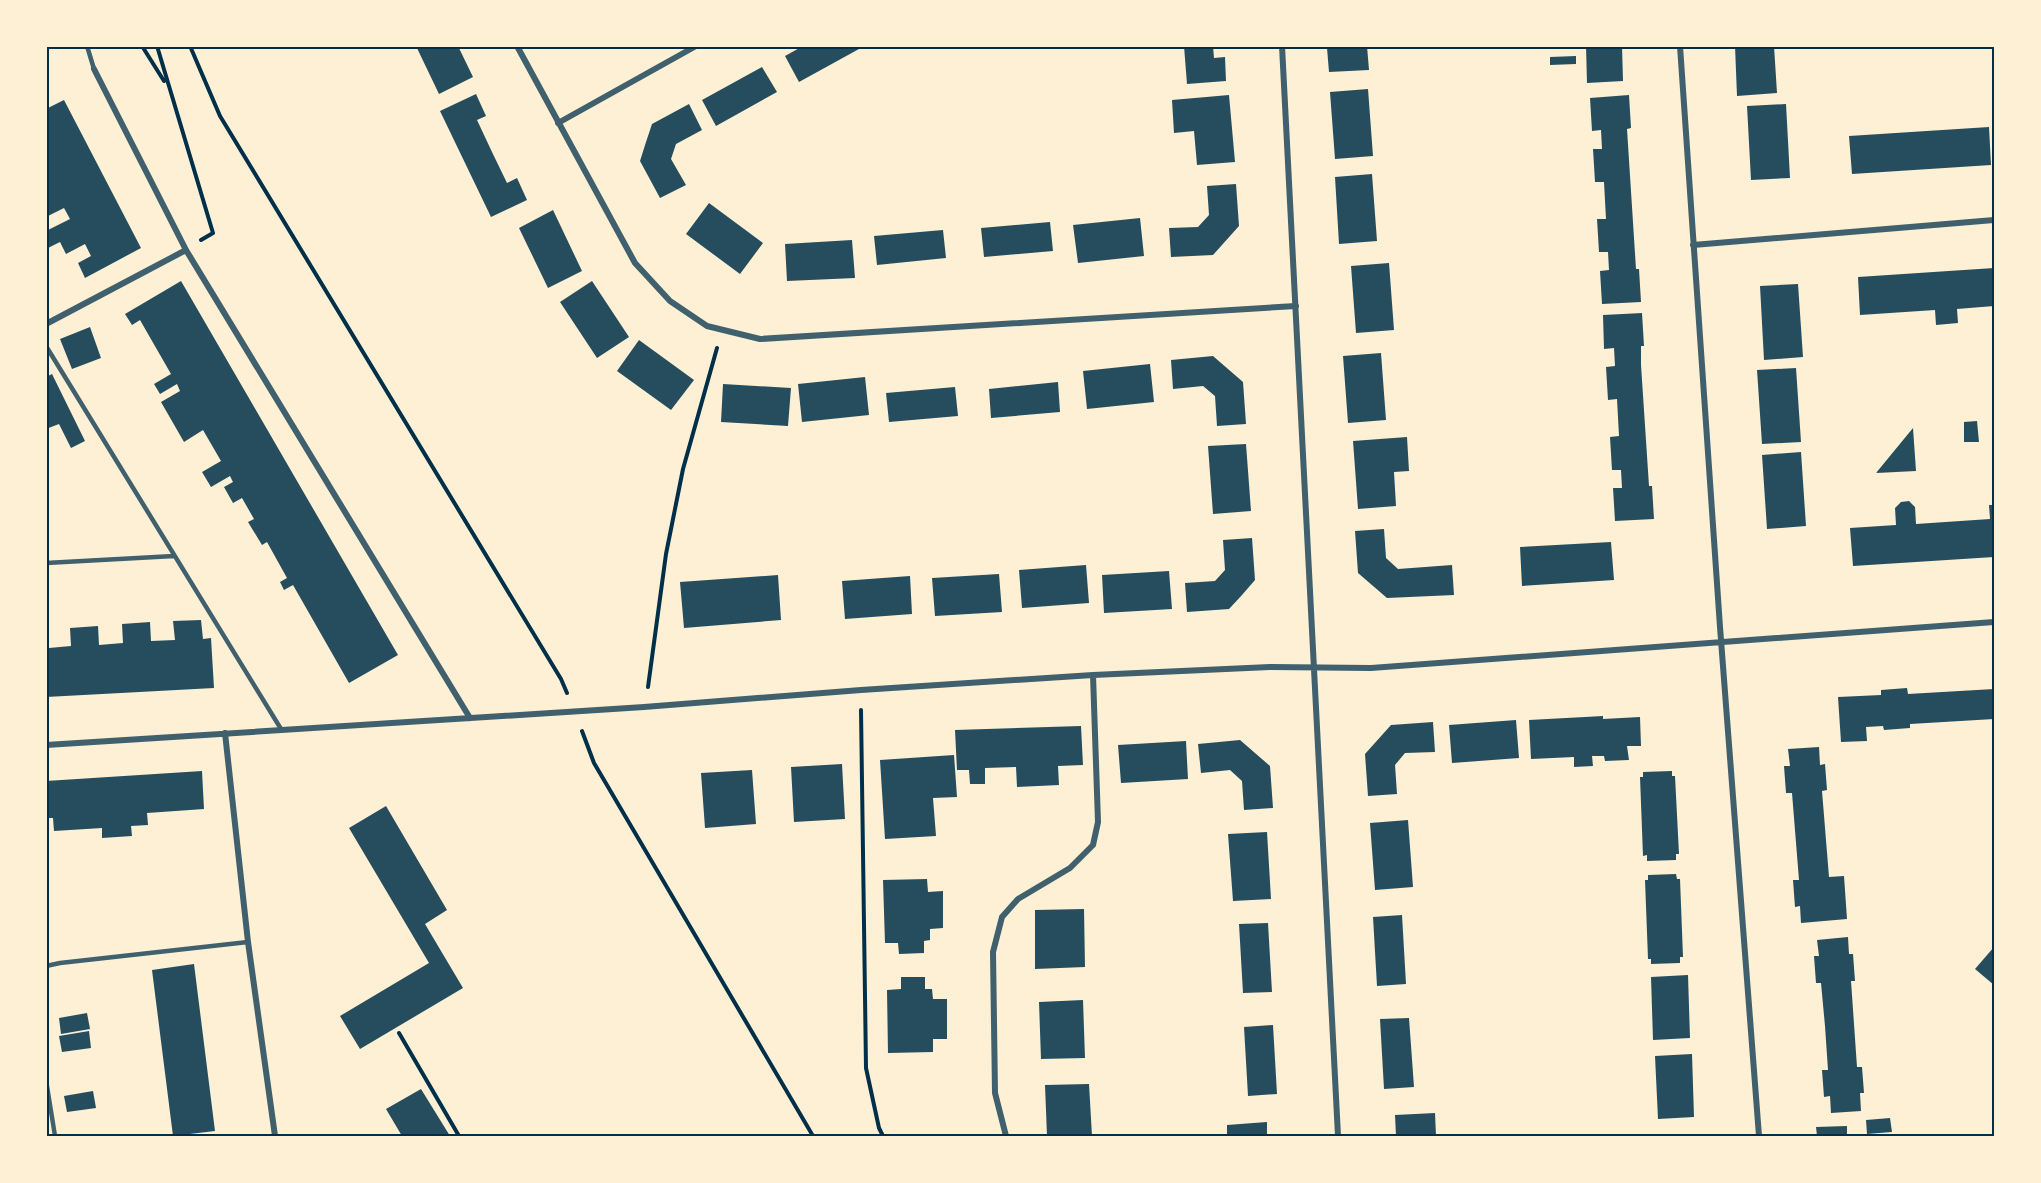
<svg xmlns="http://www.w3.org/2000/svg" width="2041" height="1183" viewBox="0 0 2041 1183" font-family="Poppins,sans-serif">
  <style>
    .building { fill: #264d5e }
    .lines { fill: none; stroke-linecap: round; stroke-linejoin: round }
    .path { stroke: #003049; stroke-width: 4 }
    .service { stroke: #3f606c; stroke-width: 4.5 }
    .minor { stroke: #3f606c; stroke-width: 6 }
    .neatline { fill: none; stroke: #003049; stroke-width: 2 }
  </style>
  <rect width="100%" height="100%" fill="#fdf0d5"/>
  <path class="building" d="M416 46H458L473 77 439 94Z
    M803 46H858L859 49 799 82 785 56Z
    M1184 46H1213L1214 58 1225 57 1226 81 1187 84Z
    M1338 46H1367L1369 70 1329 72 1327 48Z
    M1586 46H1622L1623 81 1587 83Z
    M1735 46H1774L1777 93 1737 96Z
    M1576 56V64L1550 65V57Z
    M762 67 777 92 716 126 702 100Z
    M1368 89 1373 156 1335 159 1330 92Z
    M476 94 486 116 477 120 492 152 507 183 517 178 527 200 491 217 440 111Z
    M1229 95 1235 162 1197 165 1194 131 1174 133 1172 100Z
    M1629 95 1631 128 1627 129 1636 269H1639L1641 302 1602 304 1600 271 1609 270 1608 252H1599L1597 219H1606L1604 182H1595L1593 149H1602L1601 130 1592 131 1590 98Z
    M64 100 141 248 85 278 78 263 91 256 85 244 66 254 60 242 46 249V231L70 219 64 208 46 217V109Z
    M689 104 702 130 676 144 671 159 686 185 660 198 640 161 646 142 652 124Z
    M1786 104 1790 178 1751 180 1747 106Z
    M1989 127 1991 165 1852 174 1849 136Z
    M1372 174 1377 241 1339 244 1335 177Z
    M1236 184 1239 226 1213 255 1171 257 1169 228 1198 227 1209 215 1207 186Z
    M709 203 763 243 740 274 686 234Z
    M553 210 582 271 548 288 519 228Z
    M1140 218 1144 256 1078 263 1073 225Z
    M1050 222 1053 251 984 257 981 228Z
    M943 230 946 258 877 265 874 236Z
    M852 240 855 278 787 281 785 244Z
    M1389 263 1394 330 1356 333 1351 266Z
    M1994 268V306L1957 309 1958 323 1936 325 1935 310 1860 315 1858 277Z
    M181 281 398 655 349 683 293 585 284 590 280 582 287 578 267 542 262 545 248 522 254 519 242 498 233 503 224 487 233 482 230 476 211 487 202 472 221 461 203 430 184 442 161 402 180 391 177 384 160 394 154 384 171 374 140 320 132 325 125 314Z
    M592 281 629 337 597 358 560 302Z
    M1798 284 1803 357 1764 360 1760 286Z
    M1642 313 1644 346H1641V365L1649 486H1652L1654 519 1615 521 1613 488H1622L1621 470H1612L1610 437 1619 436 1617 399 1608 400 1606 367 1615 366 1614 348 1604 349 1603 315Z
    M90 327 101 358 72 369 60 339Z
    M639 340 694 380 671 410 617 371Z
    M1381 353 1386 420 1348 423 1343 356Z
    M1213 356 1243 382 1246 424 1217 426 1215 396 1203 386 1173 389 1171 360Z
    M1150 364 1154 402 1087 409 1083 371Z
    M1796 368 1801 442 1762 444 1757 370Z
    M52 374 85 441 71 448 59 424 46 429V377Z
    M865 377 869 415 802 422 798 384Z
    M1058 382 1060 412 991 418 989 389Z
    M723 384 791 388 788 426 721 422Z
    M955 387 958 416 889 422 886 393Z
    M1977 421 1979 442H1964V422Z
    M1913 428 1916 471 1876 473Z
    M1407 437 1409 471 1394 472 1396 506 1358 509 1353 441Z
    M1246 444 1251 511 1213 514 1208 446Z
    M1801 452 1806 526 1767 529 1762 455Z
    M1909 501 1915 507 1916 524 1990 519 1989 505H1994V557L1853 566 1850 528 1896 525 1895 508 1901 502Z
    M1384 529 1386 558 1398 569 1452 565 1454 595 1387 598 1358 573 1355 531Z
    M1252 538 1255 580 1242 595 1229 609 1187 612 1185 583 1215 581 1225 570 1223 540Z
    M1611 542 1614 580 1522 586 1520 547Z
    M1086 565 1089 603 1022 608 1019 570Z
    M1169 571 1172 609 1104 613 1102 575Z
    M999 574 1002 612 935 616 932 578Z
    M778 575 781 620 684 628 680 582Z
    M910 576 912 614 845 619 842 581Z
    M201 620 203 639 211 638 214 688 46 697V633H48L49 648 71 646 70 628 98 626 99 645 123 643 122 624 150 622 151 641 175 640 173 621Z
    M1907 688 1908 694 1994 689V719L1910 724V728L1884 730 1883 726 1866 727 1867 741 1841 742 1838 697 1881 695V690Z
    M1603 716V719L1640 717 1641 746H1627L1629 760 1605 761 1604 756H1592L1593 766 1574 767V757L1531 759 1529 720Z
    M1516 720 1519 758 1452 763 1449 725Z
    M1433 722 1435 752 1405 753 1395 765 1397 794 1368 796 1365 754 1391 725Z
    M1081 726 1083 765 1058 766 1059 785 1017 787 1016 767 985 768V784H970L969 770H957L955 730Z
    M1240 740 1270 766 1273 808 1244 810 1242 781 1230 770 1201 773 1198 744Z
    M1186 741 1188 779 1121 783 1118 745Z
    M1819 747 1820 765 1825 764 1827 790 1822 791 1829 877 1844 876 1847 919 1801 923 1800 906 1795 907 1793 880H1799L1792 793H1786L1784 766H1790L1788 749Z
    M954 755 957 797 933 798 936 836 885 839 880 760Z
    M842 764 845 819 794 822 791 767Z
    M752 770 756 824 705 828 701 773Z
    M202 771 204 809 147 813 148 825 131 826 132 836 102 838V828L54 831 53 818H46V781Z
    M1672 771V776H1675L1679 854H1676V860L1647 861V855L1643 856 1640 777H1643V772Z
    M386 806 447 910 425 924 463 988 360 1049 340 1016 429 963 349 828Z
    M1408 820 1413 887 1375 890 1370 823Z
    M1267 832 1271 899 1233 901 1228 834Z
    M1676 874 1677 879H1680L1683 957H1680V963L1651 964V959H1648L1645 880H1648V875Z
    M927 879 928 892 943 891V928L930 929V940L924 941V953L899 954 898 943H885L883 880Z
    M1084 909 1085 967 1035 969V910Z
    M1402 915 1406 984 1377 986 1373 917Z
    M1268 923 1272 992 1243 993 1239 924Z
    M1848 937 1849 954H1853L1855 981H1851L1857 1067H1862L1864 1093H1860L1861 1111 1831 1113 1830 1096 1824 1097 1822 1070H1828L1825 1026 1821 983H1816L1814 956H1819L1817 940Z
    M1994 947V985L1975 969Z
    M194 964 215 1131 173 1136 152 970Z
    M1688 975 1690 1038 1653 1040 1651 977Z
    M901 977H925V989H932L933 999H947V1039H933V1052L888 1053 887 990 901 989Z
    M1083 1000 1085 1058 1041 1059 1039 1002Z
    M87 1013 90 1029 61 1034 59 1018Z
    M1409 1018 1414 1087 1384 1089 1380 1019Z
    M1273 1025 1277 1094 1248 1096 1244 1027Z
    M89 1031 91 1048 62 1052 59 1036Z
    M1692 1054 1694 1117 1658 1119 1655 1056Z
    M1089 1084 1092 1136H1047L1045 1085Z
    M421 1089 450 1136H402L386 1109Z
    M93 1091 96 1108 67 1112 64 1096Z
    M1435 1113 1436 1136H1396L1395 1115Z
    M1890 1118 1892 1132 1867 1134 1866 1120Z
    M1267 1122V1136H1227V1125Z
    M1847 1126V1136H1817L1816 1127Z
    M1701 1134V1136H1674V1135Z"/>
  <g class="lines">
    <path class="path" d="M142 46 164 81
      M157 46 213 233 201 240
      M190 46 220 116 561 679 567 693
      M648 687 666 554 683 469 717 348
      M861 710 866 1068 879 1128 883 1136
      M582 731 594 763 813 1136
      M399 1033 459 1136"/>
    <path class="service" d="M87 46 94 69
      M46 48 51 46
      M46 346 281 729
      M46 563 174 556
      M46 966 60 963 248 942
      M46 1080 55 1136"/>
    <path class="minor" d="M517 46 635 263 670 301 707 326 760 339 1296 306
      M1282 46 1338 1136
      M1680 46 1720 627 1759 1136
      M94 69 186 250 470 718
      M558 123 696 46
      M1693 245 1994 220
      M46 324 186 250
      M225 733 248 942 275 1136
      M46 745 644 707 861 690 1093 675 1270 667 1371 668 1994 622
      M1006 1136 995 1093 993 952 1002 917 1018 899 1070 868 1093 845 1098 822 1093 675"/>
  </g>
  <rect width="2041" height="1183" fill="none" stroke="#fdf0d5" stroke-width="96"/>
  <rect x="48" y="48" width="1945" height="1087" class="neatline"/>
</svg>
